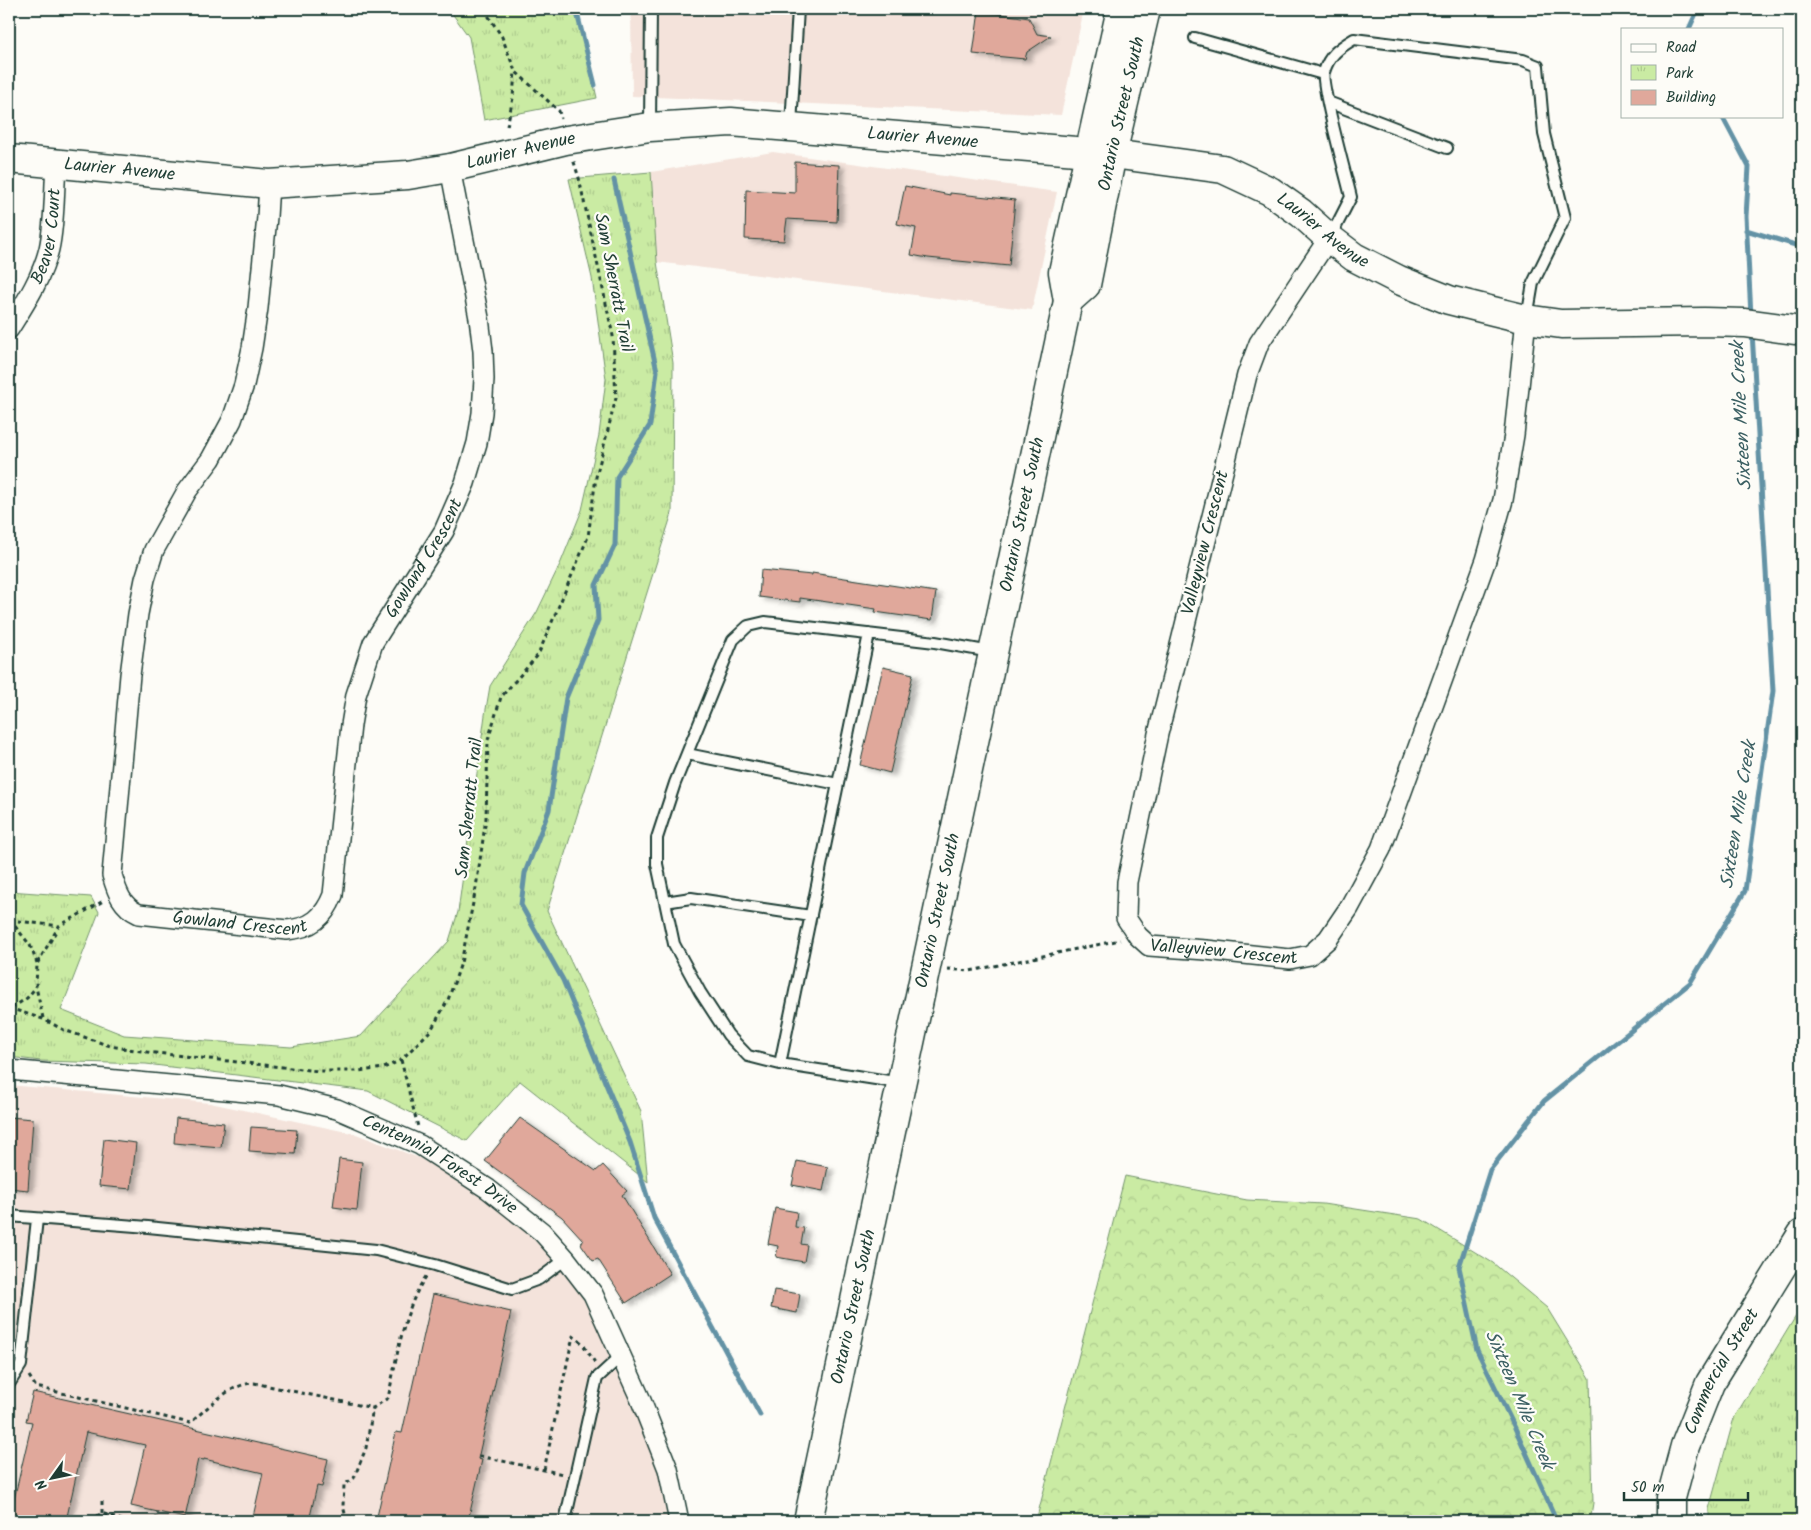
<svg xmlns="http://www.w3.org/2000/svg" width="1811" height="1530" viewBox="0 0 1811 1530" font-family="Kalam,sans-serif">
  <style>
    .built { fill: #f4e3db }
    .forest { fill: url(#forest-crowns); stroke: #74946c }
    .park { fill: url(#park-tufts); stroke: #74946c }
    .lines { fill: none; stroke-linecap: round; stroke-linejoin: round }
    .stream { stroke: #6392a5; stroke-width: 5 }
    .building { fill: #e0a89b; stroke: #1f3d34; filter: url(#shadow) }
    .lane-casing { stroke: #1f3d34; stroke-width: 14 }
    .street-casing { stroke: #1f3d34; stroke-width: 22 }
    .secondary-casing { stroke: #1f3d34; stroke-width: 31 }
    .primary-casing { stroke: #1f3d34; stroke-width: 31 }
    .path { stroke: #1f3d34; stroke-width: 3; stroke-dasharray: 4 4; stroke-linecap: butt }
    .lane { stroke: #fdfcf7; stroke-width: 10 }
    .street { stroke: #fdfcf7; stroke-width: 19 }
    .secondary { stroke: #fdfcf7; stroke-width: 28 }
    .primary { stroke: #fdfcf7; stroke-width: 28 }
    .labels { text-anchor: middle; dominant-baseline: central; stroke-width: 4.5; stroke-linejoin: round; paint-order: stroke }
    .street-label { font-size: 18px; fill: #1f3d34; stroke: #fdfcf7 }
    .water-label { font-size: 19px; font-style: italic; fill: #3c6063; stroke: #fdfcf7 }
  </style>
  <defs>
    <pattern id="forest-crowns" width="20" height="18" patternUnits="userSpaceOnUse" patternTransform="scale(1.25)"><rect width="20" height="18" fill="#caeba3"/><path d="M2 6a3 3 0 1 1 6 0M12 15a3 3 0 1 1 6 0" fill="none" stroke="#adca8d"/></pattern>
    <pattern id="park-tufts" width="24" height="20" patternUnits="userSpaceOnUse" patternTransform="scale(1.25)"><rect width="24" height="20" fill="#caeba3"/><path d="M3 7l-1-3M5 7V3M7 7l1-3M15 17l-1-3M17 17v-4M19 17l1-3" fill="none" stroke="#adca8d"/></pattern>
    <filter id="shadow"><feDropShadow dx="5.5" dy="3" stdDeviation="2.5" flood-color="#0004"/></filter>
  </defs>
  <rect width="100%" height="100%" fill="#fdfcf7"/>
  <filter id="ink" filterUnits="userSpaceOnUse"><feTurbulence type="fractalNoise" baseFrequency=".02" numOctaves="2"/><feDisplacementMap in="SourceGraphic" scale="10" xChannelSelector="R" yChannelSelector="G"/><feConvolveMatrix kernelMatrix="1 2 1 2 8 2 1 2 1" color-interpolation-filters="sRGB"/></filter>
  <g filter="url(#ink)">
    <path class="built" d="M631 9H1084L1061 115 632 96Z
      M773 152 1057 192 1032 310 657 262 651 172Z
      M9 1085 210 1103 356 1134 443 1167 481 1192 532 1235 576 1284 591 1306 656 1462 668 1501 670 1521H9Z"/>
    <path class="forest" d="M1125 1176 1247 1200 1323 1204 1421 1219 1493 1263 1547 1308 1590 1378 1593 1503 1590 1521H1036Z"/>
    <path class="park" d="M449 9H577L597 98 484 120 469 37Z
      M651 172 657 262 673 363 672 513 547 911 641 1111 648 1182 520 1081 467 1141 368 1091 146 1064 41 1061 9 1057V891L91 897 99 912 61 1010 124 1035 291 1047 361 1036 449 941 458 912 485 715 490 686 537 612 561 562 582 510 599 435 606 379 592 278 569 179Z
      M1802 1306V1521H1709V1509L1734 1418Z"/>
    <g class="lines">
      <path class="stream" d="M576 9 595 85
        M1689 29 1698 9
        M1722 116 1749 167 1746 216 1751 316
        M614 180 657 371 650 425 617 477 615 545 596 585 598 620 566 698 549 810 525 873 521 905 563 980 630 1142 654 1218 760 1415
        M1746 230 1802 247
        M1555 1521 1554 1515 1515 1428 1477 1350 1459 1267 1490 1170 1544 1101 1690 983 1745 891 1773 691 1752 332"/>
    </g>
    <path class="building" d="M979 11 1029 18 1037 34 1051 36 1027 52 1025 59 973 54Z
      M795 162 839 165 837 222 787 219 784 241 745 239 746 190 795 193Z
      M905 186 950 195V193L1015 200 1009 266 928 258 911 255 916 228 897 224Z
      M761 570 812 575V573L936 592 932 620 875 612 876 609 800 598V602L759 597Z
      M883 667 913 674 890 773 860 765Z
      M9 1117 33 1119 28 1190 9 1188Z
      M176 1118 224 1123 221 1147 174 1143Z
      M520 1118 596 1171 603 1165 627 1191 622 1195 670 1274 626 1303 598 1259 593 1261 581 1244 583 1240 562 1217 485 1161Z
      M251 1127 297 1130 295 1154 249 1151Z
      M104 1139 136 1143 131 1189 99 1186Z
      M339 1159 362 1162 357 1210 333 1207Z
      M797 1161 828 1167 823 1191 792 1185Z
      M775 1208 797 1212 795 1227 804 1228 801 1244 807 1245 804 1262 776 1257 778 1246 768 1244Z
      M774 1290 800 1294 797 1313 771 1308Z
      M433 1294 511 1312 478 1459 482 1460 468 1521H376L396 1432 402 1433Z
      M33 1392 328 1459 322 1487 317 1486 309 1521H252L263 1473 204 1459V1460L198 1459 185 1518 131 1506 145 1445 86 1432 66 1521H9L32 1422 26 1421Z"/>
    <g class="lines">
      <g class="lane-casing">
        <path id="lane" d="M1195 38 1323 74
          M1328 102 1447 148
          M650 125 651 9
          M791 125 798 9
          M1330 238 1351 197C1347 179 1320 83 1324 72 1329 55 1339 48 1354 39L1523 60 1538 66 1544 134 1565 218 1533 283 1527 318
          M687 754 838 784
          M665 902 691 898 811 916
          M780 1064 869 634
          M901 1083 780 1064 748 1056 728 1035 700 992 674 944 657 864V838L675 783 733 640 748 626 765 622 935 642 991 652
          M9 1216 148 1227 376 1250 435 1265 512 1289 539 1279 566 1259
          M9 1384 21 1365 37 1219
          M565 1521 597 1378 621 1356"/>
      </g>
      <g class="street-casing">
        <g id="street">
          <path id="s1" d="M269 184 267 217 258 308 252 348 244 385 232 420 211 459 187 491 154 550 145 579 138 614 130 675 112 875C117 892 122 907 139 914L287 930C311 928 324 918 333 895L351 725 356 695 373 643 444 531 465 483 477 443 482 413 484 379 483 351 479 318 450 168"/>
          <path id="s2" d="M1329 238 1259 343 1247 375 1158 734 1127 882 1126 918 1138 936 1149 946 1206 950 1290 959 1310 955 1328 939 1349 908 1381 849 1486 560 1503 500 1514 435 1526 319"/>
          <path id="s3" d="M9 329C24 305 42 278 49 249 55 222 54 192 56 164"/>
          <path id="s4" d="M9 1070 279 1095 337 1109 420 1145 488 1189 542 1232 566 1259 593 1294 640 1398 668 1469 679 1521"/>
        </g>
      </g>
      <g class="secondary-casing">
        <g id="secondary">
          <path id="s5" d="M9 159 269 184 408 175 450 168 566 140 650 127 731 122 1112 154 1223 169 1270 191 1301 213 1329 238 1354 257 1399 280 1449 300 1493 311 1526 319 1561 324 1704 322 1745 323 1802 331"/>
          <path id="s6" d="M1671 1521V1498L1685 1446 1710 1383 1802 1234"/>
        </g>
      </g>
      <g class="primary-casing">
        <g id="primary">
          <path id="s7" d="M1068 301 1086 285 1112 154 1146 9"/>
          <path id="s8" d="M808 1521 1068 301 1063 272 1121 9"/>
        </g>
      </g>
      <path class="path" d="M484 9 502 37 515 71 559 111 561 119
        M507 126 513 98 515 71
        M10 920 30 945 37 963
        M10 920 59 926
        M947 969 970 971 1120 940
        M9 1008 43 1019 64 1030 110 1046 147 1052 318 1071H359L384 1068 401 1060 431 1030 448 1000 461 963 476 888 486 818 488 740 501 697 538 655 588 537 596 477 616 398 613 336 579 178 573 159
        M12 1008 27 998 36 987
        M43 1018 36 987 37 964 59 926 105 900
        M401 1060 418 1127
        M29 1376 36 1387 190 1423C208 1408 229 1384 254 1383L373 1408 388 1398C397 1358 403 1309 427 1275
        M479 1456 563 1474
        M544 1470 573 1336 582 1343 596 1364
        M102 1513V1499
        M90 1521 102 1513 124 1521
        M156 1521 158 1512
        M347 1521 343 1506 344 1485 354 1478 366 1448 373 1408"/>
      <use href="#lane" class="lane"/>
      <use href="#street" class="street"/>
      <use href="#secondary" class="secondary"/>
      <use href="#primary" class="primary"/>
    </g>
  </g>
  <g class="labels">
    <g class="street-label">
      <text stroke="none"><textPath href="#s7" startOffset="199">Ontario Street South</textPath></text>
      <text stroke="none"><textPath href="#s5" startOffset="921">Laurier Avenue</textPath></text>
      <text stroke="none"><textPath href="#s5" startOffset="516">Laurier Avenue</textPath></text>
      <text stroke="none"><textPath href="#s5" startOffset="111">Laurier Avenue</textPath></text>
      <text stroke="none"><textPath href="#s5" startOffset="1341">Laurier Avenue</textPath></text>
      <text stroke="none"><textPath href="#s3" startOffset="102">Beaver Court</textPath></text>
      <text transform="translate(613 283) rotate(79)">Sam Sherratt Trail</text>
      <text stroke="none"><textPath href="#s8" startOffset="1029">Ontario Street South</textPath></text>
      <text transform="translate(1206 543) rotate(-76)">Valleyview Crescent</text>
      <text stroke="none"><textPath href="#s1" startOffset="1335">Gowland Crescent</textPath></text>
      <text transform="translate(470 808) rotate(-84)">Sam Sherratt Trail</text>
      <text stroke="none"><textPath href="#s8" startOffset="624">Ontario Street South</textPath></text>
      <text stroke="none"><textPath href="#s1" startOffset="871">Gowland Crescent</textPath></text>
      <text stroke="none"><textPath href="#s2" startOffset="829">Valleyview Crescent</textPath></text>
      <text stroke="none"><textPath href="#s4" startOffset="448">Centennial Forest Drive</textPath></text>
      <text stroke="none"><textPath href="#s8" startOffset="219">Ontario Street South</textPath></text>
      <text stroke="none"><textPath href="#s6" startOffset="160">Commercial Street</textPath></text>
    </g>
    <g class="water-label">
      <text transform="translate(1742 416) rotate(-93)">Sixteen Mile Creek</text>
      <text transform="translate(1739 815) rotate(-81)">Sixteen Mile Creek</text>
      <text transform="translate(1519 1400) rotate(67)">Sixteen Mile Creek</text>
    </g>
  </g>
  <rect width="1811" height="1530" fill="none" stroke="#fdfcf7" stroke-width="30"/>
  <rect x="15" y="15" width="1781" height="1500" fill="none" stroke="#1f3d34" stroke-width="2" filter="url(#ink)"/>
  <rect x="1621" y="28" width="162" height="90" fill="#fdfcf7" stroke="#a4b0a9"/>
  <rect x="1631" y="44" width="25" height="8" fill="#fdfcf7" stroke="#a4b0a9"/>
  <text x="1666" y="52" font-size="15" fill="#1f3d34">Road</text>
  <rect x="1631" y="65" width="25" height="15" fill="url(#park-tufts)" stroke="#a4b0a9"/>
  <text x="1666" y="78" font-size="15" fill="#1f3d34">Park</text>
  <rect x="1631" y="90" width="25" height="15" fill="#e0a89b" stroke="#a4b0a9"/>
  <text x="1666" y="102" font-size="15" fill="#1f3d34">Building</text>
  <g transform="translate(52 1478) rotate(237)" stroke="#fdfcf7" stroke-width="4" paint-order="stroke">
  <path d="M0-4L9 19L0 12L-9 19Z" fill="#1f3d34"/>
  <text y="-8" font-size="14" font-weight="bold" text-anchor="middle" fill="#1f3d34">N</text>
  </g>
  <path d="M1624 1492v8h124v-8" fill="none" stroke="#1f3d34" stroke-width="2.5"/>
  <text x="1631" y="1492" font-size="15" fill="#1f3d34" stroke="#fdfcf7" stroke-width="4" paint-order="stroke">50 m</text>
</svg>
